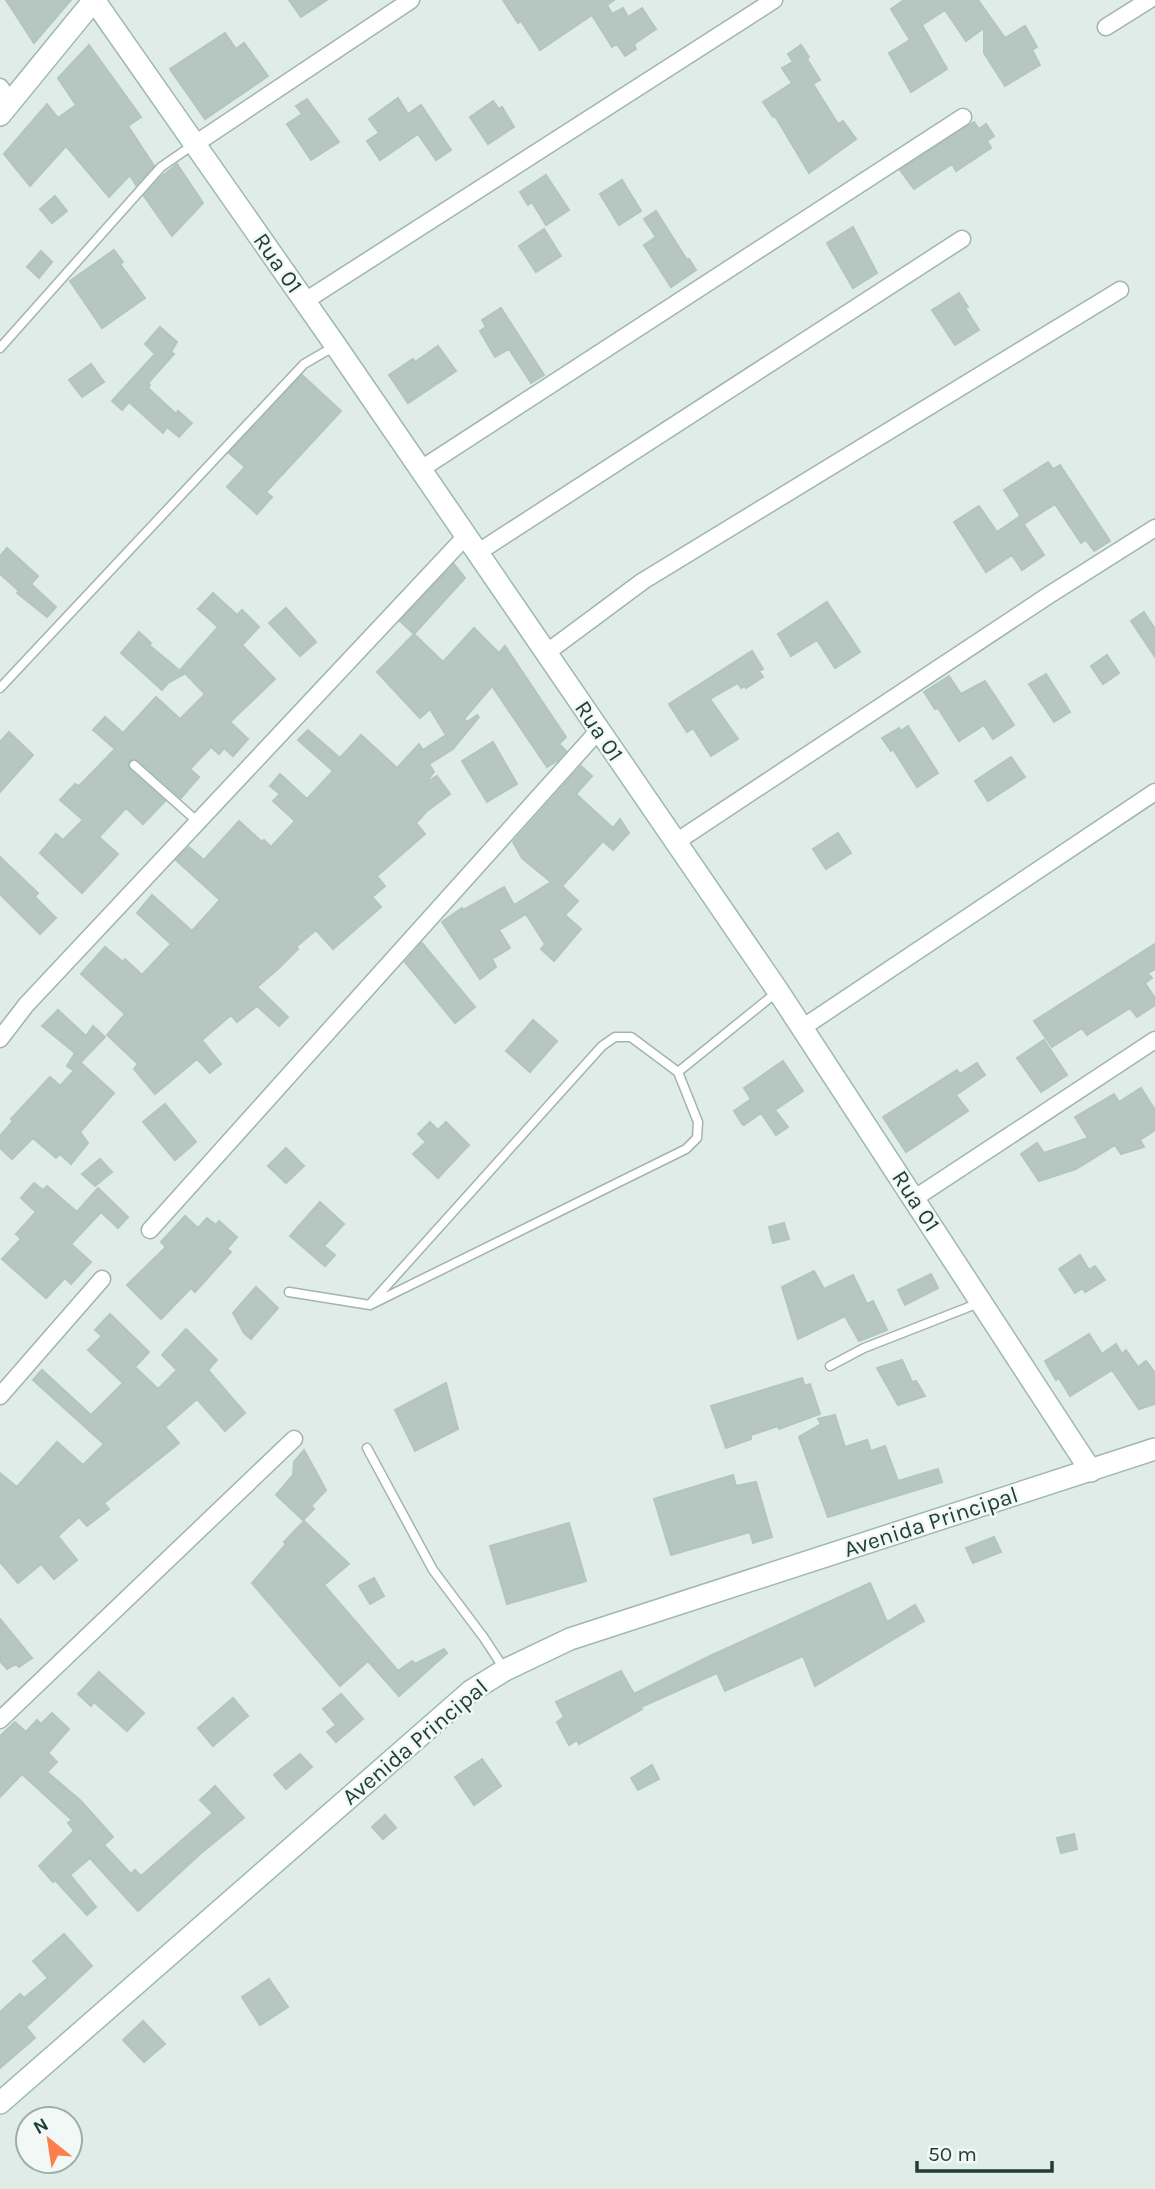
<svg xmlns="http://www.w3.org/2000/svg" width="1155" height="2189" viewBox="0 0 1155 2189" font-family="Karla,sans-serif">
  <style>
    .building { fill: #b5c7c0; stroke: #b2c6bf; stroke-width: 2 }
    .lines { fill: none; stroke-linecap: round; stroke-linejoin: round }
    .lane-casing { stroke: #a2b4af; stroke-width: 11 }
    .street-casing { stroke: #a2b4af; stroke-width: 19 }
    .secondary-casing { stroke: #9db9b0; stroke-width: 24 }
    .lane { stroke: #fff; stroke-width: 8 }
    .street { stroke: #fff; stroke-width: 16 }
    .secondary { stroke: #fff; stroke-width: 21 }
    .labels { text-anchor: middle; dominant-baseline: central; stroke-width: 5; stroke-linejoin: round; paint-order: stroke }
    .street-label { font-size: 23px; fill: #1f3e37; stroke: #f1f8f5 }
  </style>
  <rect width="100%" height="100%" fill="#e0ece7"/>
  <path class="building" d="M6 0H71L34 43Z
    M289 0H327L301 17Z
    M503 0H614L607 5 612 14 623 8 628 17 642 8 656 29 634 44 636 49 625 56 617 44 612 47 592 15 540 50 521 21 518 23Z
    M904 0H978L1005 38 1025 26 1037 47 1032 50 1040 65 1005 86 984 53V28L966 41 945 10 922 25 947 69 911 92 889 53 910 40 891 9Z
    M225 33 236 49 244 43 268 76 205 119 170 69Z
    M89 45 141 117 128 126 154 166 136 185 130 175 109 197 66 146 30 186 4 154 47 104 58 118 76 105 58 78Z
    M801 45 809 57 807 59 820 80 813 84 838 124 843 121 856 139 809 173 775 116 773 117 763 102 792 83 782 68 793 62 788 54Z
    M398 98 408 114 421 105 451 150 436 160 418 134 380 160 367 141 379 133 369 119Z
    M307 99 339 142 311 160 287 124 302 114 296 106Z
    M493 101 499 109 502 107 514 127 488 144 470 117Z
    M974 122 979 129 986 124 994 136 987 141 991 148 956 171 952 164 914 189 900 170Z
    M177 164 203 203 172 236 144 196 160 178Z
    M546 175 569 210 546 225 532 202 528 205 520 192Z
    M622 180 641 211 619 225 600 194Z
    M55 196 67 211 52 223 40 209Z
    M656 211 687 260 689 259 696 270 671 287 644 245 656 237 644 219Z
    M853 227 877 273 853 288 827 243Z
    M544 229 561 256 536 272 519 246Z
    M114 250 123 262 120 264 145 298 102 328 70 281Z
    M41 251 52 262 39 278 27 267Z
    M959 293 968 307 965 308 979 330 955 345 932 310Z
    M501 308 544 375 531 383 509 349 495 357 480 331 486 327 482 320Z
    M160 327 177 342 171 352 174 354 148 383 150 385 148 388 176 414 178 411 192 423 179 437 167 427 163 433 129 402 122 410 112 401 155 354 145 344Z
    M438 346 456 371 408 403 389 375 413 359 415 362Z
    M91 364 104 382 82 397 69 380Z
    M302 375 341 411 266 492 272 497 257 514 227 487 245 467 229 453Z
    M1048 462 1053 469 1060 465 1110 541 1094 551 1086 540 1081 543 1055 504 1025 523 1004 490Z
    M979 506 997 532 1019 517 1044 555 1022 570 1012 555 986 572 954 522Z
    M7 548 38 576 31 584 56 607 47 617 17 593 19 591 0 574V556Z
    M454 564 465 578 414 634 400 621Z
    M213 593 237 615 242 610 259 627 242 645 275 679 230 722 248 739 233 756 224 748 219 754 211 747 190 769 199 777 181 798 138 760H130L128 764 129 769 165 801 143 824 126 808 99 837 118 854 82 893 40 853 56 834 63 840 83 820 60 800 75 784 79 786 115 749 93 730 105 717 123 733 156 697 180 719 205 694 181 669 218 627 198 609Z
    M827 602 860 652 835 668 817 640 791 656 778 634Z
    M286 608 316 642 300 656 269 623Z
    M1144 612 1155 629V657L1131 621Z
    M474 628 499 653 505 646 566 737 559 744 566 751 557 761 547 767 492 686 464 719 467 722 477 715 479 717 453 749 429 764 434 772 425 783 437 776 450 794 427 811 416 823 425 834 377 876 385 886 372 897 381 907 333 949 316 930 296 947 298 949 279 968 257 987 288 1017 279 1026 257 1006 237 1022 231 1015 202 1040 221 1064 210 1073 197 1059 155 1094 134 1069 138 1064 107 1035 125 1014 81 974 105 947 123 962 125 959 142 975 171 944 137 913 152 895 192 931 220 900 176 860 189 847 204 860 239 821 262 842 264 840 271 847 295 821 273 801 280 794 270 786 280 774 307 799 333 771 298 740 308 730 340 758 361 735 397 768 419 744 423 750 446 735 430 709 420 718 377 672 414 634 443 662Z
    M139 632 151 643 149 645 184 674 168 683 162 690 121 653Z
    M752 651 763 669 759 671 763 677 746 688 745 686 741 688 738 683 710 699 738 739 711 756 693 728 687 732 669 704Z
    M1107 655 1119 673 1103 684 1091 666Z
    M1046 674 1070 712 1054 722 1029 684Z
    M949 676 961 694 985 681 1014 725 993 739 984 725 959 741 938 708 935 709 924 692Z
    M908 726 938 773 917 787 893 749 891 751 882 738 899 728 901 731Z
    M9 732 33 755 0 792V742Z
    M493 742 517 784 487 802 462 761Z
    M1011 757 1025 777 988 801 975 781Z
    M581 766 592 776 576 794 613 828 620 819 629 833 613 850 603 841 562 886 578 901 565 915 581 929 554 961 541 949 545 944 526 914 499 930 510 948 492 959 496 967 480 979 442 922 462 908 463 910 504 887 514 905 551 882 522 858 513 842Z
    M838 833 851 853 826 869 813 849Z
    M0 857 38 893 35 897 56 918 40 934 0 894Z
    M422 943 475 1007 455 1023 405 962Z
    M1155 944V969L1148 973 1152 978 1145 983 1155 998V1005L1137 1017 1130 1008 1087 1035 1082 1028 1052 1047 1034 1021Z
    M58 1010 86 1036 93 1026 105 1037 73 1070 67 1066 75 1053 42 1026Z
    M533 1020 557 1041 530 1072 506 1051Z
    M1044 1040 1067 1075 1041 1092 1017 1058Z
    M783 1061 803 1091 775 1110 788 1127 776 1135 761 1113 744 1125 742 1124 734 1111 751 1099 744 1088Z
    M81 1063 114 1093 80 1132 88 1143 71 1164 60 1154 56 1158 33 1138 12 1159 0 1148V1136L13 1121 11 1119 50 1077 60 1086Z
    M977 1063 985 1075 956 1095 968 1111 906 1152 883 1117 957 1070 960 1074Z
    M1141 1088 1155 1110V1130L1140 1140 1144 1147 1121 1154 1115 1145 1076 1169 1039 1181 1021 1154 1037 1143 1044 1153 1088 1138 1075 1117 1114 1094 1119 1102Z
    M165 1104 196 1142 175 1160 143 1122Z
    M430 1122 438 1130 446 1122 469 1145 438 1178 413 1154 426 1142 418 1134Z
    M286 1148 304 1166 286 1183 268 1166Z
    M100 1159 112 1172 95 1186 82 1174Z
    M34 1183 43 1190 47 1186 77 1212 98 1188 128 1217 118 1228 101 1212 71 1244 91 1262 71 1284 65 1278 46 1298 2 1259 21 1239 16 1234 36 1212 21 1198Z
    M320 1202 344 1224 324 1246 335 1255 325 1266 290 1236Z
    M185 1216 198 1228 207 1218 216 1225 219 1221 237 1237 227 1249 231 1252 195 1292 191 1288 161 1319 127 1285 166 1247 161 1242Z
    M784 1223 789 1239 773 1243 769 1227Z
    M1080 1255 1089 1270 1095 1266 1105 1280 1085 1292 1083 1288 1075 1293 1059 1269Z
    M814 1271 824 1289 853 1275 867 1304 873 1301 887 1330 859 1341 845 1316 798 1339 782 1287Z
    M931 1274 938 1288 905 1305 898 1290Z
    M256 1287 278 1308 251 1339 244 1333 233 1313Z
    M110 1314 149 1352 135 1367 158 1389 177 1370 162 1355 186 1329 217 1360 208 1370 245 1413 225 1431 197 1399 165 1427 179 1443 104 1503 109 1509 87 1526 79 1517 58 1536 77 1560 54 1579 41 1564 18 1583 0 1562V1473L17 1487 57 1442 83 1465 104 1444 33 1380 42 1370 91 1415 123 1383 88 1350 102 1336 95 1330Z
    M1089 1334 1102 1354 1116 1344 1122 1354 1126 1350 1138 1367 1146 1361 1155 1373V1404L1139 1409 1112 1370 1070 1396 1059 1378 1056 1380 1045 1361Z
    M902 1360 912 1382 916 1381 925 1396 898 1405 877 1368Z
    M802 1378 805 1386 810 1384 820 1414 779 1429 778 1426 751 1435V1439L726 1448 711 1406Z
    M446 1383 458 1429 415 1451 395 1410Z
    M835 1415 845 1447 867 1440 871 1451 885 1446 898 1481 938 1469 942 1482 828 1517 799 1437 821 1424 818 1419Z
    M304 1450 326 1490 311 1506 314 1509 303 1520 276 1495 293 1475 294 1462Z
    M733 1475 736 1486 756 1482 772 1537 753 1543 750 1532 671 1555 654 1499Z
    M304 1521 349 1564 324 1585 398 1671 412 1661 415 1664 444 1649 447 1653 399 1696 368 1661 340 1686 252 1583 286 1544 284 1542Z
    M569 1523 586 1581 507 1604 490 1546Z
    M994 1537 1001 1552 973 1563 966 1548Z
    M374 1578 384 1596 370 1604 359 1586Z
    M870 1583 887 1622 915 1605 924 1621 815 1686 803 1656 725 1691 717 1673 641 1707 642 1709 579 1744 577 1740 569 1745 557 1722 564 1717 556 1702 621 1671 634 1694 710 1656Z
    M0 1619 32 1658 19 1667 16 1664 7 1669 0 1661Z
    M99 1672 144 1713 127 1731 94 1702 91 1706 78 1694Z
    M341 1694 363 1719 336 1742 327 1732 336 1725 323 1709Z
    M233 1698 248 1716 213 1746 198 1728Z
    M52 1713 69 1729 48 1753 57 1762 47 1772 81 1801 113 1837 104 1845 131 1874 135 1870 141 1876 213 1813 200 1800 215 1786 244 1818 200 1854 138 1911 90 1858 70 1875 96 1907 87 1915 55 1880 53 1882 39 1866 74 1831 68 1823 72 1820 22 1774 0 1797V1736L15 1722 26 1732 37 1720 41 1724Z
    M300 1754 312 1767 286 1789 274 1775Z
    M482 1759 501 1786 474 1805 455 1777Z
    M652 1765 659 1779 638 1790 631 1778Z
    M385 1815 396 1828 383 1839 372 1827Z
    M1074 1834 1077 1849 1061 1853 1057 1838Z
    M64 1934 92 1966 26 2027 35 2038 0 2068V2012L20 1994 24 1998 48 1978 33 1961Z
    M269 1979 288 2007 260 2025 242 1997Z
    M143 2021 165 2044 144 2062 123 2040Z"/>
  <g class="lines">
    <g class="lane-casing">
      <path id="lane" d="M0 348 161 167 193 145
        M0 688 304 364 335 346
        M134 765 198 822
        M289 1292 370 1305 686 1149 697 1138 698 1122 678 1072 777 992
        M372 1302 602 1046 615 1037H631L678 1072
        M830 1366 864 1348 979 1303
        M367 1448 433 1570 484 1638 505 1670"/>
    </g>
    <g class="street-casing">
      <path id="street" d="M1106 27 1149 0
        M0 87 11 103
        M195 144 411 0
        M305 301 774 0
        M421 469 963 117
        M477 553 962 239
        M546 653 643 581 1120 290
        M676 842 1049 595 1155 528
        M802 1028 1155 792
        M0 1039 26 1005 466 536
        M915 1198 1155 1040
        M150 1230 599 730
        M0 1396 102 1279
        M0 1720 294 1439"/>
    </g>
    <g class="secondary-casing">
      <path id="secondary" d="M0 115 94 0 336 346 778 991 1091 1471
        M0 2103 471 1691 505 1670 570 1639 1155 1449"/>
    </g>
    <use href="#lane" class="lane"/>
    <use href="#street" class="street"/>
    <use href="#secondary" class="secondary"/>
  </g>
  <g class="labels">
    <g class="street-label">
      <text transform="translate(278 263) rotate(55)">Rua 01</text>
      <text transform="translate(599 731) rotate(56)">Rua 01</text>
      <text transform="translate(916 1201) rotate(57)">Rua 01</text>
      <text transform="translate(931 1522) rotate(-18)">Avenida Principal</text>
      <text transform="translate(415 1742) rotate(-40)">Avenida Principal</text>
    </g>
  </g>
  <g transform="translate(49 2140) rotate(330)"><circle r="33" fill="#f1f8f5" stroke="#9daea9" stroke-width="2"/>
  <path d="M0-5L12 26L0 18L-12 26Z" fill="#fd7e4d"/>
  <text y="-10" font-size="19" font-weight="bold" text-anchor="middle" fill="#1f3e37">N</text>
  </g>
  <path d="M917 2161v10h135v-10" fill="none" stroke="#1f3e37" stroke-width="3.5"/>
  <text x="928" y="2161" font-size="21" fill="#1f3e37" stroke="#f1f8f5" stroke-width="5" paint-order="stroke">50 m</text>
</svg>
